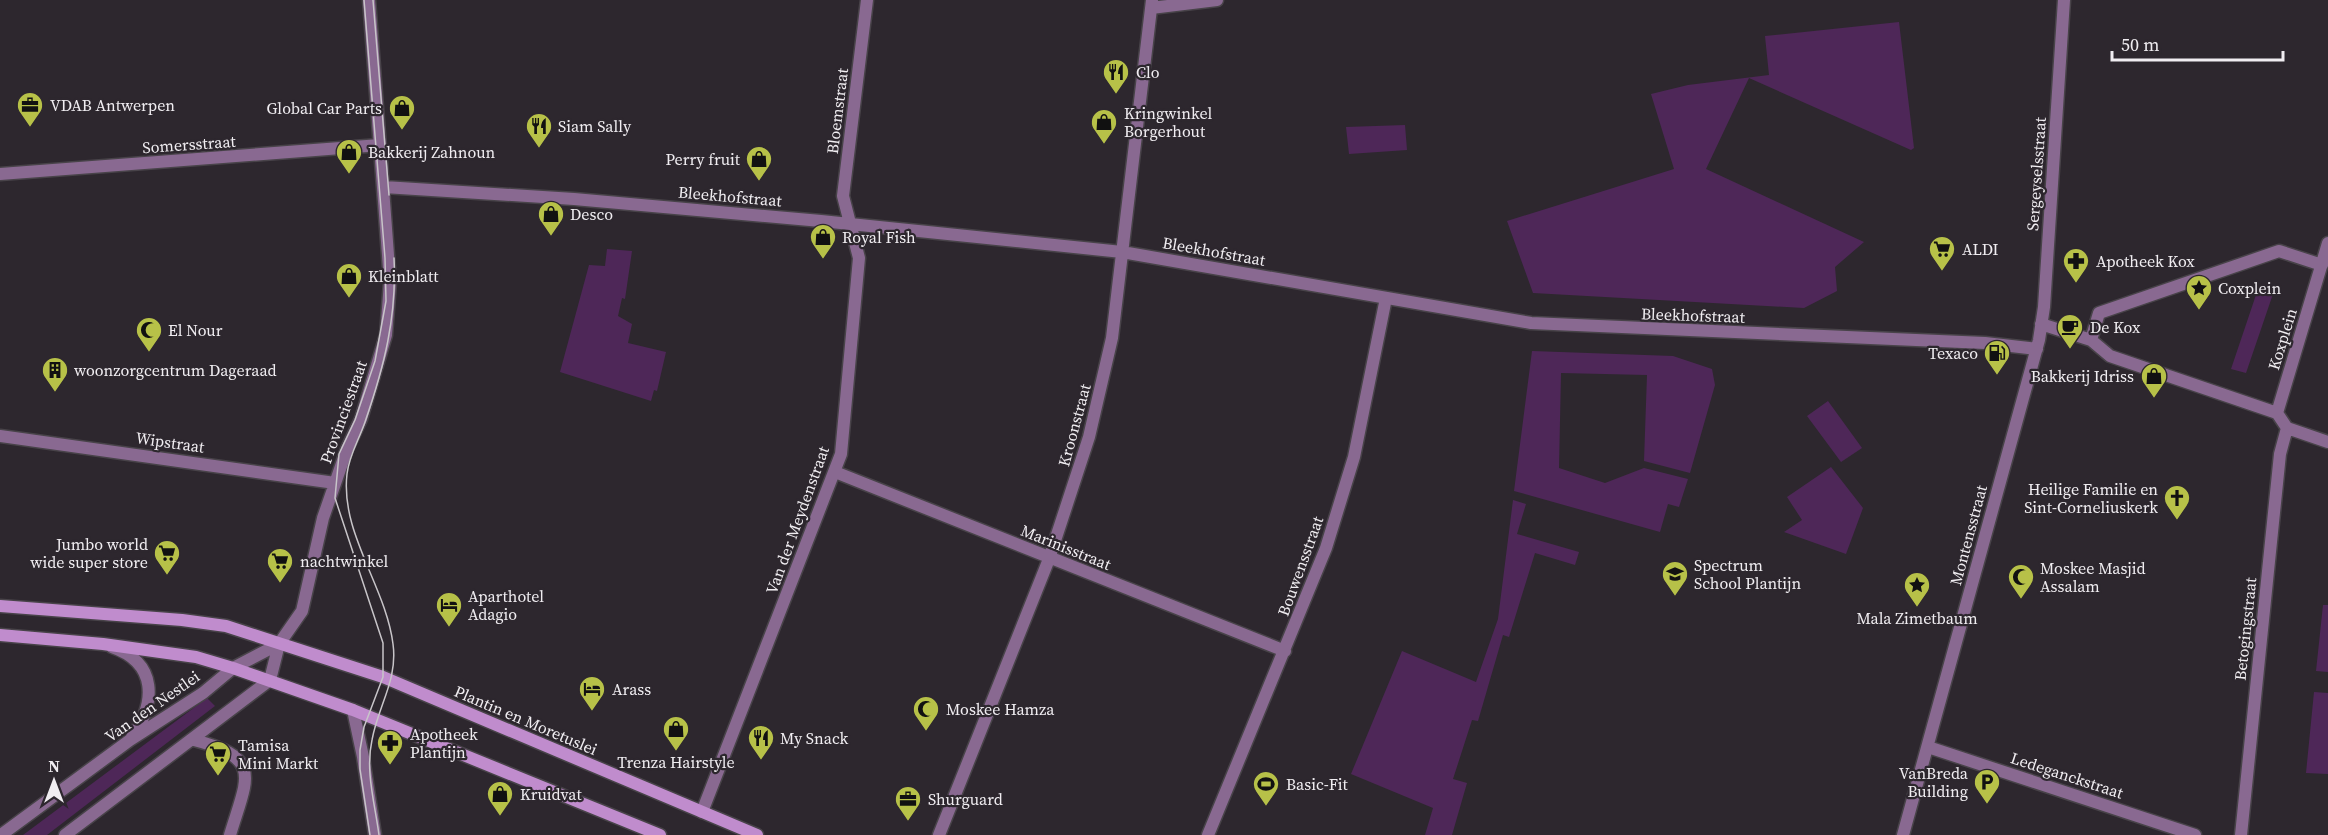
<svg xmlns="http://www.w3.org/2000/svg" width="2328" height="835" viewBox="0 0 2328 835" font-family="'Source Serif 4',serif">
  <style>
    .green { fill: #4e2758 }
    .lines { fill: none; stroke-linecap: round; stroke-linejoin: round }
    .minor-casing { stroke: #484349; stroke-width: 15 }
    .secondary-casing { stroke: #484349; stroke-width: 15 }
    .minor { stroke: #896991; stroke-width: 12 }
    .secondary { stroke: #c08ccd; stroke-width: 12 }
    .tram { stroke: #c8c5c9; stroke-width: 1.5 }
    .labels { text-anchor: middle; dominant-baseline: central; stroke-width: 4.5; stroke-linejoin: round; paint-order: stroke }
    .poi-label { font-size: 16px; fill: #f0edf1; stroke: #2d272e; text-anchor: start }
    .street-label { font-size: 16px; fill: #f0edf1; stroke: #2d272e }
  </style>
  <rect width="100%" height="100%" fill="#2d272e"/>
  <path class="green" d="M1899 22 1914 148 1911 150 1749 78 1706 169 1864 242 1835 267 1837 291 1804 308 1533 293 1507 221 1674 169 1651 94 1688 85 1769 75 1765 36Z
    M1405 125 1407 150 1349 154 1346 127Z
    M607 249 632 251 625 299 622 298 618 316 632 324 628 343 666 352 657 391 654 390 651 401 560 372 589 265 605 266Z
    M2259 286 2274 291 2246 373 2231 369Z
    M1532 351 1673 356 1712 369 1715 385 1690 473 1644 461 1647 375 1561 373 1559 468 1605 483 1644 468 1688 479 1679 507 1668 504 1660 532 1514 491Z
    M1828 401 1862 448 1841 462 1807 416Z
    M1831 467 1863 508 1846 554 1784 532 1802 520 1787 497Z
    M1513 500 1526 504 1517 534 1579 552 1575 565 1535 553 1509 637 1503 635 1478 721 1472 720 1453 779 1467 783 1452 835H1425L1433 808 1351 774 1402 651 1476 682 1498 619Z
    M2323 605H2328V672L2316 671Z
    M2314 692 2328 693V774L2306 773Z
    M207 698 215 706 47 835H23Z"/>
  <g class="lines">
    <g class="minor-casing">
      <path id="minor" d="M1151 8 1217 0
        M0 174 380 145
        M384 187 574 199 821 221 1122 252 1531 323 1985 343 2037 349
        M2041 324 2091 340 2110 356 2277 413
        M2091 340 2099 313 2279 251 2322 265
        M2277 413 2328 243
        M2277 413 2287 428 2328 442
        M0 436 335 483
        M835 472 1285 651
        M112 647C158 663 156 703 132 737
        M353 710 363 757 375 835
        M194 740C264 758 247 778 230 835
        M1928 747 2195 835
        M702 812 841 454 859 258 843 196 867 0
        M1 835 130 740 203 693 233 668 279 644
        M65 835 270 680 279 644 302 611 323 518 347 449 361 419 386 335 390 282 369 0
        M939 835 1049 559 1089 437 1112 338 1152 0
        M1208 835 1326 548 1354 457 1386 298
        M1903 835 2039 340 2044 307 2064 0
        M2241 835 2280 454 2287 428"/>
    </g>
    <g class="secondary-casing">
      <path id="secondary" d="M0 606 182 620 226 626 383 677 757 835
        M0 635 103 644 196 657 233 668 353 710 660 835"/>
    </g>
    <use href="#minor" class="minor"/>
    <use href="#secondary" class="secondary"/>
    <path class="tram" d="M364 0 385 258 386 301 375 361 355 420 339 454 335 498 383 643V677L364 727 360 750V769L370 835
      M373 0 389 195
      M379 835C375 804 365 771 372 740 378 706 398 680 393 644 386 587 340 533 347 474 349 455 359 440 365 422 384 367 397 317 394 258"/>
  </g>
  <defs>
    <g id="restaurant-pin" transform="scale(1.35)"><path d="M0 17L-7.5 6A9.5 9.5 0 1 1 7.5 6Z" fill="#b7c148" stroke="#2d272e"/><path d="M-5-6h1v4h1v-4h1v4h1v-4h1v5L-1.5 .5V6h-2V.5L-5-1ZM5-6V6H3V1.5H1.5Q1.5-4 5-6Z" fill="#111"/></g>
    <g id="office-pin" transform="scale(1.35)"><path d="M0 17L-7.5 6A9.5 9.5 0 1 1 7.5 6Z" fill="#b7c148" stroke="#2d272e"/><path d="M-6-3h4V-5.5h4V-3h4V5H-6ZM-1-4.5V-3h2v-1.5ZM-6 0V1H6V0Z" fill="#111"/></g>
    <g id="shop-pin" transform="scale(1.35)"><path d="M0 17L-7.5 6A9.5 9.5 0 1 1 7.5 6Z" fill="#b7c148" stroke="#2d272e"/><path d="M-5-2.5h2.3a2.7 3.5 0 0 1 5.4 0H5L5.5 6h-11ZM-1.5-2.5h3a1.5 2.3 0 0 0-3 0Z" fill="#111"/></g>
    <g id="supermarket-pin" transform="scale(1.35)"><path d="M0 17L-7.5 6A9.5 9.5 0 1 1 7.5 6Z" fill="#b7c148" stroke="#2d272e"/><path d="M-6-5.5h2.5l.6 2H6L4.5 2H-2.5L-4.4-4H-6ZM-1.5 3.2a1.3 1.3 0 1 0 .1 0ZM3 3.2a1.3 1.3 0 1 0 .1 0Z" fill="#111"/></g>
    <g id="pharmacy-pin" transform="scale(1.35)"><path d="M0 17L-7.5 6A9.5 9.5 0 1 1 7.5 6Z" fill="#b7c148" stroke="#2d272e"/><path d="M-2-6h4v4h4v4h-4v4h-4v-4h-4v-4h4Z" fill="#111"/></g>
    <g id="sight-pin" transform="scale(1.35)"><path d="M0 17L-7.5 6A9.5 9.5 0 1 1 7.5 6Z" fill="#b7c148" stroke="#2d272e"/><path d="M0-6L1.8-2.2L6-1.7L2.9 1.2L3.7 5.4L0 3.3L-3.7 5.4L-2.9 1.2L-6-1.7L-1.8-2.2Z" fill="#111"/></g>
    <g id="cafe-pin" transform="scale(1.35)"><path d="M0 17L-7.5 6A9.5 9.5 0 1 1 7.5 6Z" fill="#b7c148" stroke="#2d272e"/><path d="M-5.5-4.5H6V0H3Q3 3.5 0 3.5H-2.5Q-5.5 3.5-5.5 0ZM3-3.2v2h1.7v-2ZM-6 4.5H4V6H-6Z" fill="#111"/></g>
    <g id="mosque-pin" transform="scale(1.35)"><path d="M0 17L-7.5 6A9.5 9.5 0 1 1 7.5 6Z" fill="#b7c148" stroke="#2d272e"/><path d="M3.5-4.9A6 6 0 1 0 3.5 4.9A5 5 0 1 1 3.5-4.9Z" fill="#111"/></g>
    <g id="fuel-pin" transform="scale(1.35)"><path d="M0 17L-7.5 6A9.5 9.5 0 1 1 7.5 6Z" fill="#b7c148" stroke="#2d272e"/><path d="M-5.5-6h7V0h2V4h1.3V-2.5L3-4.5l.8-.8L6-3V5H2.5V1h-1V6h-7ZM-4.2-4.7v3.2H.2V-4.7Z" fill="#111"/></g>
    <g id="building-pin" transform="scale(1.35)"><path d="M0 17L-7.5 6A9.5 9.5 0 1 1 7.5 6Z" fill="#b7c148" stroke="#2d272e"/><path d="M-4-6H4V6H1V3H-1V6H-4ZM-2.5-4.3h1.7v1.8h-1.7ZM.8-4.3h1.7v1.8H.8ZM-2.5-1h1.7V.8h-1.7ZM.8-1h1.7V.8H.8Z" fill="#111"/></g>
    <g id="church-pin" transform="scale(1.35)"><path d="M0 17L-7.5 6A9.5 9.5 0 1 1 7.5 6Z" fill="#b7c148" stroke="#2d272e"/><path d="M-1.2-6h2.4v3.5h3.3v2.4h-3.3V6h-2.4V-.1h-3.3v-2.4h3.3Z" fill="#111"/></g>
    <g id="school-pin" transform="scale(1.35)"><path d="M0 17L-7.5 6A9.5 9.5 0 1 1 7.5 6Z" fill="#b7c148" stroke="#2d272e"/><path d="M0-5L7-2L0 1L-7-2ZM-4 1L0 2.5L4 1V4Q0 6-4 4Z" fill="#111"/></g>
    <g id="hotel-pin" transform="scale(1.35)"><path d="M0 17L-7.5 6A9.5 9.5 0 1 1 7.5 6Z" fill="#b7c148" stroke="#2d272e"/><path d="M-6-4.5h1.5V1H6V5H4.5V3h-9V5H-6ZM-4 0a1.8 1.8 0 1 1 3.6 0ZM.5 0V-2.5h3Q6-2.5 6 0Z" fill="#111"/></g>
    <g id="parking-pin" transform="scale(1.35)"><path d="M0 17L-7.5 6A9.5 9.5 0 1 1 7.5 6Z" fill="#b7c148" stroke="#2d272e"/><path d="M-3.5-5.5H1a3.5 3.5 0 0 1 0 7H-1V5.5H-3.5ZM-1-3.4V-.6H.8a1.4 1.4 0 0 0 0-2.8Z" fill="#111"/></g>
    <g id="stadium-pin" transform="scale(1.35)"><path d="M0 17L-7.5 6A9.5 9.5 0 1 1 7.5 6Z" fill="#b7c148" stroke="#2d272e"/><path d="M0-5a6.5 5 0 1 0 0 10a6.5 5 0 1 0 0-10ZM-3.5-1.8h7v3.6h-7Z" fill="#111"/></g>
  </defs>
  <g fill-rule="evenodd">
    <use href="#restaurant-pin" x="1116" y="72"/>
    <use href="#office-pin" x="30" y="105"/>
    <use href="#shop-pin" x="402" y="108"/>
    <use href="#shop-pin" x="1104" y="122"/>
    <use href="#restaurant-pin" x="539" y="126"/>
    <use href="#shop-pin" x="349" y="152"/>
    <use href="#shop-pin" x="759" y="159"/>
    <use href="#shop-pin" x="551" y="214"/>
    <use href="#shop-pin" x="823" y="237"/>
    <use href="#supermarket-pin" x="1942" y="249"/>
    <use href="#pharmacy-pin" x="2076" y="261"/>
    <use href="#shop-pin" x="349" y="276"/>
    <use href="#sight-pin" x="2199" y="288"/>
    <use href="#cafe-pin" x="2070" y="327"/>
    <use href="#mosque-pin" x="149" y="330"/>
    <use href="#fuel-pin" x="1997" y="353"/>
    <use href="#building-pin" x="55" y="370"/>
    <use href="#shop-pin" x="2154" y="376"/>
    <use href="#church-pin" x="2177" y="498"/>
    <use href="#supermarket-pin" x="167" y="553"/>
    <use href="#supermarket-pin" x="280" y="561"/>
    <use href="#school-pin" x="1675" y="574"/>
    <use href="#mosque-pin" x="2021" y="577"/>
    <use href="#sight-pin" x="1917" y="585"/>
    <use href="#hotel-pin" x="449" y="605"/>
    <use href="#hotel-pin" x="592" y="689"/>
    <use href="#mosque-pin" x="926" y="709"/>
    <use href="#shop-pin" x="676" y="729"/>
    <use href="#restaurant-pin" x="761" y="738"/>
    <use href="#pharmacy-pin" x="390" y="743"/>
    <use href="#supermarket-pin" x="218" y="754"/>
    <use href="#parking-pin" x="1987" y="782"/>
    <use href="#stadium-pin" x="1266" y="784"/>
    <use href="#shop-pin" x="500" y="794"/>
    <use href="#office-pin" x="908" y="799"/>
  </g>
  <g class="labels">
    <g class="poi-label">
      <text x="1136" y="72">Clo</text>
      <text x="50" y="105">VDAB Antwerpen</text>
      <text x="382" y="108" text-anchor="end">Global Car Parts</text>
      <text x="1124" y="113">Kringwinkel<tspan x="1124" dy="18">Borgerhout</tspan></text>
      <text x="558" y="126">Siam Sally</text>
      <text x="368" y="152">Bakkerij Zahnoun</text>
      <text x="740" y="159" text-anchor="end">Perry fruit</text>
      <text x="570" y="214">Desco</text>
      <text x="842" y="237">Royal Fish</text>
      <text x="1962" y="249">ALDI</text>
      <text x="2096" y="261">Apotheek Kox</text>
      <text x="368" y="276">Kleinblatt</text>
      <text x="2218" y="288">Coxplein</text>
      <text x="2090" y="327">De Kox</text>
      <text x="168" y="330">El Nour</text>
      <text x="1978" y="353" text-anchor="end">Texaco</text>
      <text x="74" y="370">woonzorgcentrum Dageraad</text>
      <text x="2134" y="376" text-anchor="end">Bakkerij Idriss</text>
      <text x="2158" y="489" text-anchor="end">Heilige Familie en<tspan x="2158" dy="18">Sint-Corneliuskerk</tspan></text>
      <text x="148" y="544" text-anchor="end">Jumbo world<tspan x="148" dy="18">wide super store</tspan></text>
      <text x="300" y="561">nachtwinkel</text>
      <text x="1694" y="565">Spectrum<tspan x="1694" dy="18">School Plantijn</tspan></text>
      <text x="2040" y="568">Moskee Masjid<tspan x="2040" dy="18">Assalam</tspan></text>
      <text x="468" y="596">Aparthotel<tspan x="468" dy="18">Adagio</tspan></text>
      <text x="1917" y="618" text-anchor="middle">Mala Zimetbaum</text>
      <text x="612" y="689">Arass</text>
      <text x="946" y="709">Moskee Hamza</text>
      <text x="410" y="734">Apotheek<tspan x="410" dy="18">Plantijn</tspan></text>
      <text x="780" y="738">My Snack</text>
      <text x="238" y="745">Tamisa<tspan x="238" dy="18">Mini Markt</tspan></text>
      <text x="676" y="762" text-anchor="middle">Trenza Hairstyle</text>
      <text x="1968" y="773" text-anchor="end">VanBreda<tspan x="1968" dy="18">Building</tspan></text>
      <text x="1286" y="784">Basic-Fit</text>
      <text x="520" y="794">Kruidvat</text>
      <text x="928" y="799">Shurguard</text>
    </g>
    <g class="street-label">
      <text transform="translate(837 111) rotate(-83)">Bloemstraat</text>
      <text transform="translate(189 144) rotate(-4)">Somersstraat</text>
      <text transform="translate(2036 174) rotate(-86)">Sergeyselsstraat</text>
      <text transform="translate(730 196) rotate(5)">Bleekhofstraat</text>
      <text transform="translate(1214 251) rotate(10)">Bleekhofstraat</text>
      <text transform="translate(1693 315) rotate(2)">Bleekhofstraat</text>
      <text transform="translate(2282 339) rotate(-73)">Koxplein</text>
      <text transform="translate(343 412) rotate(-70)">Provinciestraat</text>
      <text transform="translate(1074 425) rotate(-75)">Kroonstraat</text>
      <text transform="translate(170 442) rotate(8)">Wipstraat</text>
      <text transform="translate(797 520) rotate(-70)">Van der Meydenstraat</text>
      <text transform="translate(1968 535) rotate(-75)">Montensstraat</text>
      <text transform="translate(1066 547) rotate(22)">Marinisstraat</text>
      <text transform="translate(1300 566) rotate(-70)">Bouwensstraat</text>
      <text transform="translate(2245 629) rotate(-84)">Betogingstraat</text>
      <text transform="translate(152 706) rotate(-35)">Van den Nestlei</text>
      <text transform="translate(526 720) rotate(23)">Plantin en Moretuslei</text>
      <text transform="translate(2067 775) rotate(18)">Ledeganckstraat</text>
    </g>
  </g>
  <g transform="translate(54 781)" stroke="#2d272e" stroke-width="4.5" paint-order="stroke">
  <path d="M0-4.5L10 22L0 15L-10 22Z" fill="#f0edf1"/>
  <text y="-9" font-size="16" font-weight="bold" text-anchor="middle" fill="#f0edf1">N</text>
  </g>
  <path d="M2112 51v9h171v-9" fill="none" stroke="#f0edf1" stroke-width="3"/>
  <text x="2121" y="51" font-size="18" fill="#f0edf1" stroke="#2d272e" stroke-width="4.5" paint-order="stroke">50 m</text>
</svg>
